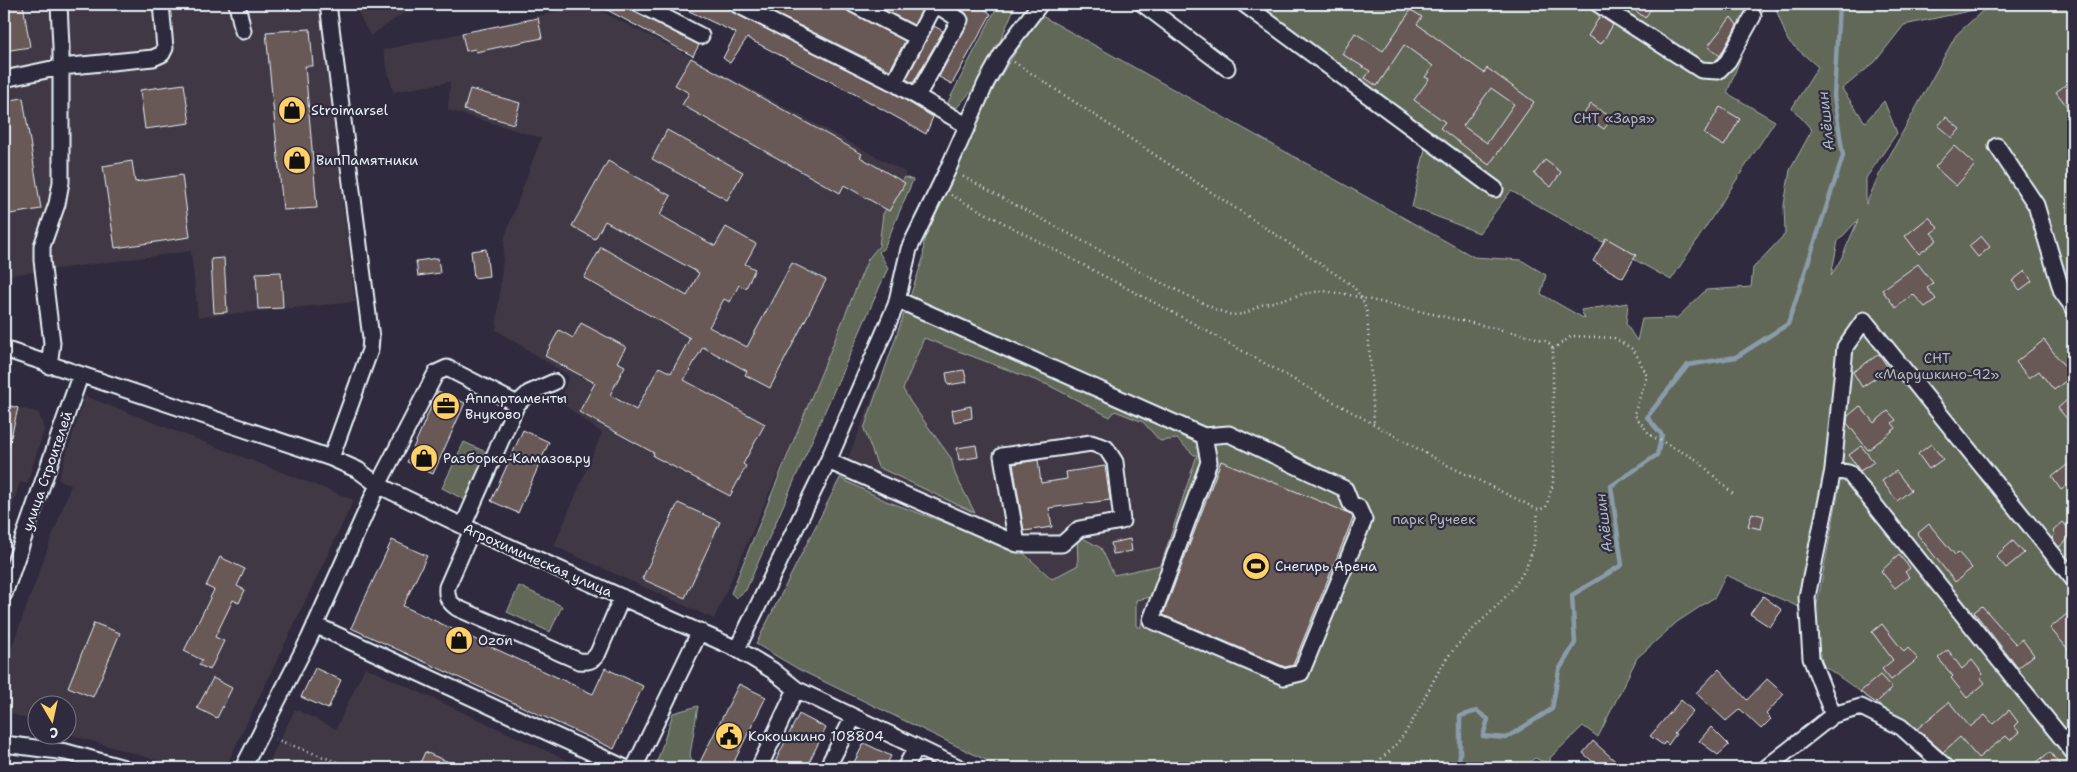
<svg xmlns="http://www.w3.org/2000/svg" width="2077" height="772" viewBox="0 0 2077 772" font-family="'Shantell Sans',sans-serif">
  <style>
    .built { fill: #403844 }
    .green { fill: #626759; stroke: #a5aca8; fill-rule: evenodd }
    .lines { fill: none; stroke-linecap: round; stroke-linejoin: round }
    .stream { stroke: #8a9baa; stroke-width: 4.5 }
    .building { fill: #675956; stroke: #e8f1f8; fill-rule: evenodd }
    .minor-casing { stroke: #e8f1f8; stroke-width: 19 }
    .path { stroke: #e8f1f8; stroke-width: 2.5; stroke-dasharray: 1 4; stroke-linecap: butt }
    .minor { stroke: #2f2a3d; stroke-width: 15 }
    .labels { text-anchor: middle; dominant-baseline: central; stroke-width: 4.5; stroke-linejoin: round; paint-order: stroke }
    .poi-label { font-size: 14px; fill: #e8f1f8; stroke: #2f2a3d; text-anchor: start }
    .park-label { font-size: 14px; fill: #b2bab8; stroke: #2f2a3d }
    .street-label { font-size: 14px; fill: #e8f1f8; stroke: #2f2a3d }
    .water-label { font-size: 15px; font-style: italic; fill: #a9b8c4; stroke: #2f2a3d }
  </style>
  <rect width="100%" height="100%" fill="#2f2a3d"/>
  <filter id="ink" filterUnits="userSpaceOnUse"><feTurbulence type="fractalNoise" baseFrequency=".02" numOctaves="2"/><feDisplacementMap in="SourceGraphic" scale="10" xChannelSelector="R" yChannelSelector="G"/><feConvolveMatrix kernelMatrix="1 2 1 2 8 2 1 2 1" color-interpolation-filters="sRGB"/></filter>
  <g filter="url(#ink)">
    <path class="built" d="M4 4H319L355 302 198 317 191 251 4 276Z
      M354 4H417L370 36Z
      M589 5 695 59 905 172V184L714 619 554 546 602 433 560 402 569 376 496 330 505 236 541 138 448 110 450 82 393 92 383 50Z
      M900 330 993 363 1200 445 1141 628 1111 615 840 478Z
      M85 396 354 500 225 768H183L81 738 68 733V704H38L37 723 4 711V668L71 485 58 480Z
      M4 404 39 413 44 430 27 484 20 482 4 535Z
      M365 667 584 768H252L254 763 266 768 295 709 336 729Z"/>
    <path class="green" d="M994 4H1016L986 74 954 111 947 104 997 7Z
      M1238 4H1766L1741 57 1727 93 1775 121 1671 280 1511 191 1479 233 1412 207 1425 149Z
      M1781 4H1984L1983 8 1904 25 1875 62 1842 89 1865 122 1884 101 1897 133 1866 178V204L1879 175 1956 35 1990 4H2073V768H1955L1906 724 1824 666 1816 650 1814 620 1838 495 1830 451 1799 607 1726 575 1715 597 1677 622 1637 658 1598 737 1583 726 1550 758 1551 765 1535 758 1523 768H1002L800 670 756 644 840 478 886 501 1020 550 1052 579 1078 565 1077 535 1101 548 1114 575 1161 565 1197 455H1194L1177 439 1160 441 1143 422 1115 411 1110 417 1048 385 924 338 903 389 911 403 951 458 955 474 975 513 878 467 864 429 923 259 924 240 996 83 1017 50 1042 16 1474 257 1521 260 1546 275 1541 294 1585 319 1581 310 1628 303 1626 324 1637 341 1642 319 1677 318 1706 290 1751 287 1753 268 1785 234 1784 205 1790 170 1812 130 1792 108 1818 67 1788 41 1776 9ZM1858 220 1842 257 1831 276 1838 241ZM1151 597 1140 628 1136 626V600Z
      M904 177 913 180 884 248 879 252 888 268 746 590 736 598 731 593 868 259 879 246 883 214Z
      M464 442 488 453 465 500 442 488Z
      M519 586 562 606 550 632 507 612Z
      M698 706 690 755 694 768H655L673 713Z"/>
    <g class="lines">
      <path class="stream" d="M1457 768 1460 755V716L1477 711 1488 719 1483 736 1506 738 1552 709 1559 670 1575 643 1572 595 1622 565 1611 486 1657 455 1662 435 1647 417 1688 365 1736 357 1788 324 1843 156 1834 96 1839 4"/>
    </g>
    <path class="building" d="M4 4H23L30 47 4 51Z
      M596 4H624L635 12 699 45 693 56Z
      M674 4H727L728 9 732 12 890 91 933 117 926 134 864 99 747 38 730 63 723 58 736 33Z
      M756 4H844L849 12 905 41 890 70Z
      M873 4H925L914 25Z
      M952 4H978L991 14 952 84 939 77 969 20 965 12Z
      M1627 4H1654L1645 18Z
      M1411 10 1422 17 1417 24 1484 73 1487 68 1534 102 1489 165 1440 128 1445 122 1414 100 1429 79 1425 77 1433 66 1404 45 1377 86 1365 78 1370 71 1342 54 1355 33 1383 51ZM1491 88 1514 104 1487 143 1463 126Z
      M1600 16 1613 25 1601 44 1588 36Z
      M1731 17 1737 25 1720 56 1708 46Z
      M538 18 542 38 476 52 475 49 466 51 462 33Z
      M934 26 943 31 913 83 906 79Z
      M310 29 313 66H305L317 208 283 210 266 32Z
      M691 58 862 154 860 157 905 183 889 211 844 185 840 193 682 105 689 93 675 85Z
      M2073 79V114L2056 92Z
      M184 84 190 123 145 129 140 90Z
      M470 89 520 103 514 124 464 110Z
      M23 98 41 209 4 215V101Z
      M1591 104 1612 118 1604 129 1583 115Z
      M1720 107 1740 119 1724 146 1704 134Z
      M1946 117 1960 129 1952 138 1938 126Z
      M667 130 743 172 727 200 652 159Z
      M1954 146 1975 165 1956 186 1935 167Z
      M1545 160 1561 172 1551 187 1534 174Z
      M132 161 135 182 182 175 190 237 115 248 103 166Z
      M608 161 671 196 660 215 715 246 726 227 756 244 745 264 755 269 746 288 739 285 730 302 724 299 709 327 747 347 792 263 826 280 770 388 745 375 747 371 703 347 684 380 765 424 743 464 746 466 730 496 653 456 654 453 579 412 595 383 545 356 559 330 573 338 581 323 626 347 617 362 625 366 610 395 636 410 659 367 671 373 690 338 584 278 601 247 687 296 699 273 605 221 595 239 572 226Z
      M1929 217 1938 228 1931 233 1937 240 1919 254 1905 236Z
      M1981 236 1990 247 1978 257 1969 246Z
      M1606 238 1636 255 1623 278 1593 261Z
      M486 249 489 276 474 278 471 251Z
      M224 258 227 312 214 313 211 259Z
      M438 258 440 273 418 276 416 261Z
      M1918 264 1933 283 1927 288 1936 299 1925 307 1913 294 1896 308 1882 290Z
      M2025 271 2032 281 2020 290 2012 281Z
      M281 272 283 308 258 309 256 273Z
      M2044 340 2072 376 2054 390 2039 371 2029 378 2016 362Z
      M1879 354 1889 369 1862 387 1853 372Z
      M964 370 967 382 948 385 946 373Z
      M438 391 465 403 433 474 407 462Z
      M2067 400 2073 408V426L2058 408Z
      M4 404 18 408 8 449 4 448Z
      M971 406 972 418 954 422 952 410Z
      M1860 406 1874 423 1888 411 1896 420 1892 423 1896 428 1868 450 1847 423 1848 416Z
      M523 430 549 442 518 513 491 501Z
      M1931 444 1943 459 1929 469 1918 454Z
      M976 445 978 457 959 460 957 448Z
      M1861 446 1874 462 1860 471 1849 455Z
      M1038 460 1041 483 1067 479 1066 472 1105 466 1110 500 1049 508 1052 527 1024 531 1013 464Z
      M1221 461 1346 512 1351 514 1353 518 1293 665 1285 667 1163 615Z
      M2067 465 2073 474V481L2061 490 2052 477Z
      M1896 471 1911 490 1897 501 1882 481Z
      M678 503 720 522 685 598 642 579Z
      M1752 513 1764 516 1761 529 1748 526Z
      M2063 522 2073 535 2059 547 2052 538 2055 534 2053 531Z
      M1929 524 1955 555 1958 552 1972 568 1955 582 1917 534Z
      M1130 539 1132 551 1113 554 1111 543Z
      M392 540 427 556 403 606 593 694 605 668 643 686 614 749 351 628Z
      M2013 541 2024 553 2006 568 1996 556Z
      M1899 555 1910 568 1905 572 1909 577 1895 588 1881 571Z
      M220 557 245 569 237 586 245 590 239 603 233 600 215 637 224 641 210 670 199 665 202 660 184 651 214 590 206 586Z
      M1763 596 1782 610 1770 627 1750 614Z
      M1982 606 2012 640 2016 644 2022 639 2034 655 2018 668 1974 612Z
      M2073 609V655L2050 628Z
      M94 623 120 633 93 697 68 687Z
      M1882 624 1904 652 1908 648 1918 659 1891 680 1882 669 1893 660 1872 632Z
      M1948 650 1962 669 1972 660 1983 674 1980 677 1985 683 1967 698 1951 678 1953 676 1938 658Z
      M315 668 341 680 328 709 301 697Z
      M1719 669 1747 700 1767 679 1784 694 1766 714 1771 719 1761 729 1740 709 1726 721 1696 693Z
      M1880 675 1892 688 1876 703 1860 692Z
      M213 678 232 688 217 718 197 708Z
      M739 684 766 697 731 768H706L699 764Z
      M1681 700 1693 711 1674 733 1676 734 1668 745 1665 742 1663 745 1650 736Z
      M1949 702 1970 727 1985 715 1993 724 2009 710 2018 722 2014 726 2019 732 2010 740 2006 736 1978 758 1960 737 1943 752 1917 729Z
      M799 714 826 728 806 768H772Z
      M1711 727 1729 745 1718 755 1699 741Z
      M1593 741 1623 768H1600L1583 753Z
      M864 743 891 756 885 768H851Z
      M425 752 463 768H418Z
      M2050 752 2062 768H2029Z"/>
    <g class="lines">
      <g class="minor-casing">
        <path id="minor" d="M237 4 243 31
          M328 4 371 338 370 350 331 458
          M639 4 701 36
          M736 4 894 83 968 126
          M853 4 917 37
          M1143 4 1227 68
          M1244 4 1495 189
          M1598 4 1701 70 1718 71 1728 61 1753 16
          M4 79 61 67 153 58 162 54 165 48 161 4
          M894 83 935 4
          M917 96 960 20 935 4
          M1997 146 2036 205 2062 292 2073 307
          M898 300 1204 436 1229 434 1345 489 1351 504 1358 507 1364 520 1301 673 1284 677 1151 620 1209 462 1204 436
          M4 349 331 458 358 470 378 485 463 526 737 649 772 670 796 689 960 768
          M49 366 52 343 42 260V246L57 204 61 182V47L59 4
          M517 404 529 393 554 382
          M828 461 1017 544H1062L1079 529 1122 521 1115 462 1106 448 1091 443 1002 456 1017 544
          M1833 470 1849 473 2073 752
          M472 530 447 587C446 598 449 602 457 608L579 661C588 662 593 661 598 653L622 597
          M4 594 80 376
          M315 625 625 768
          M737 649 828 461 896 305 909 249 948 169 986 83 1002 54 1040 4
          M4 744 66 752 124 768
          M243 768 309 639 378 485 436 373 447 368 517 404 463 526
          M634 768 700 631
          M759 768 796 689
          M827 768 853 718
          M905 768 916 748
          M1766 768 1833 715
          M1947 768 1901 727 1861 707 1833 715 1811 658 1807 597 1833 470 1845 347 1864 320 2073 579"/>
      </g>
      <path class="path" d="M1014 62 1352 285 1362 298 1367 313 1374 424
        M951 195 1187 320 1447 465 1539 510 1546 507 1553 484V349L1548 342 1533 337 1345 294 1323 291 1307 293 1261 305 1244 314 1232 315 1217 310 1140 272 960 175
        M1553 349 1572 336 1614 338 1634 350 1647 376 1634 414 1650 435 1697 460 1734 495
        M275 739 353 768
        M1369 768C1414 737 1418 703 1445 661 1468 627 1506 606 1525 569 1535 550 1536 532 1538 511"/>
      <use href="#minor" class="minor"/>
    </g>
  </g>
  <defs>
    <g id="shop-disc" transform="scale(1.4375)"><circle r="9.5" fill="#ffd166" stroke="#2f2a3d"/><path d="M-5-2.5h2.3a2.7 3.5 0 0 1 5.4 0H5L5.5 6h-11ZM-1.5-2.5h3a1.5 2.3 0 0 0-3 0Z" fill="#111"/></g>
    <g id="office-disc" transform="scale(1.4375)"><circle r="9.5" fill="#ffd166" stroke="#2f2a3d"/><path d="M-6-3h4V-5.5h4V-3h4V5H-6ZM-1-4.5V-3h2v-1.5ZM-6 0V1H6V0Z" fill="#111"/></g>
    <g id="stadium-disc" transform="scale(1.4375)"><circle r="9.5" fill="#ffd166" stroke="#2f2a3d"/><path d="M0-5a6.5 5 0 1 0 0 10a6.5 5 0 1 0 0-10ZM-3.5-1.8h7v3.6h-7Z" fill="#111"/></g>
    <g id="civic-disc" transform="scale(1.4375)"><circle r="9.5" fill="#ffd166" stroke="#2f2a3d"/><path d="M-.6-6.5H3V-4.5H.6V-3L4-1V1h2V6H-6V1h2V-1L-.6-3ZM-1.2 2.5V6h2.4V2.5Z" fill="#111"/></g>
  </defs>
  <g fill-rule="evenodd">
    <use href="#shop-disc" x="292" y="110"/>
    <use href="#shop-disc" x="297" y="160"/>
    <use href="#office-disc" x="446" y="406"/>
    <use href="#shop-disc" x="424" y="458"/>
    <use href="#stadium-disc" x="1256" y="566"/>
    <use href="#shop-disc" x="459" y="640"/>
    <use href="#civic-disc" x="729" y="736"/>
  </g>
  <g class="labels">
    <g class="poi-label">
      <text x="311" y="110">Stroimarsel</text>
      <text x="316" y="160">ВипПамятники</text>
      <text x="465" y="398">Аппартаменты<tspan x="465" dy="16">Внуково</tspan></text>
      <text x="443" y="458">Разборка-Камазов.ру</text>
      <text x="1275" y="566">Снегирь Арена</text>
      <text x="478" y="640">Ozon</text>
      <text x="748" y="736">Кокошкино 108804</text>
    </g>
    <g class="park-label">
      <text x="1614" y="118">СНТ «Заря»</text>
      <text x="1937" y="358">СНТ<tspan x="1937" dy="16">«Марушкино-92»</tspan></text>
      <text x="1434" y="519">парк Ручеек</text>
    </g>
    <g class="street-label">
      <text transform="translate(47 471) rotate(-71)">улица Строителей</text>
      <text transform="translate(538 560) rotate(24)">Агрохимическая улица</text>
    </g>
    <g class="water-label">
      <text transform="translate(1826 121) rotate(-96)">Алёшин</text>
      <text transform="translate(1604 523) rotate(-97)">Алёшин</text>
    </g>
  </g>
  <rect width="2077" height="772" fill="none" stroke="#2f2a3d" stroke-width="20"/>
  <rect x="10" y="10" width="2057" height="752" fill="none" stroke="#e8f1f8" stroke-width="2" filter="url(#ink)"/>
  <g transform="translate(52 720) rotate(171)"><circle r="24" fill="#2f2a3d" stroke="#797a88"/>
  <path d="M0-4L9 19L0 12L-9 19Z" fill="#ffd166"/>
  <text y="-8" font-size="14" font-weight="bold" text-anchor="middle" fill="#e8f1f8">С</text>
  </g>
</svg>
